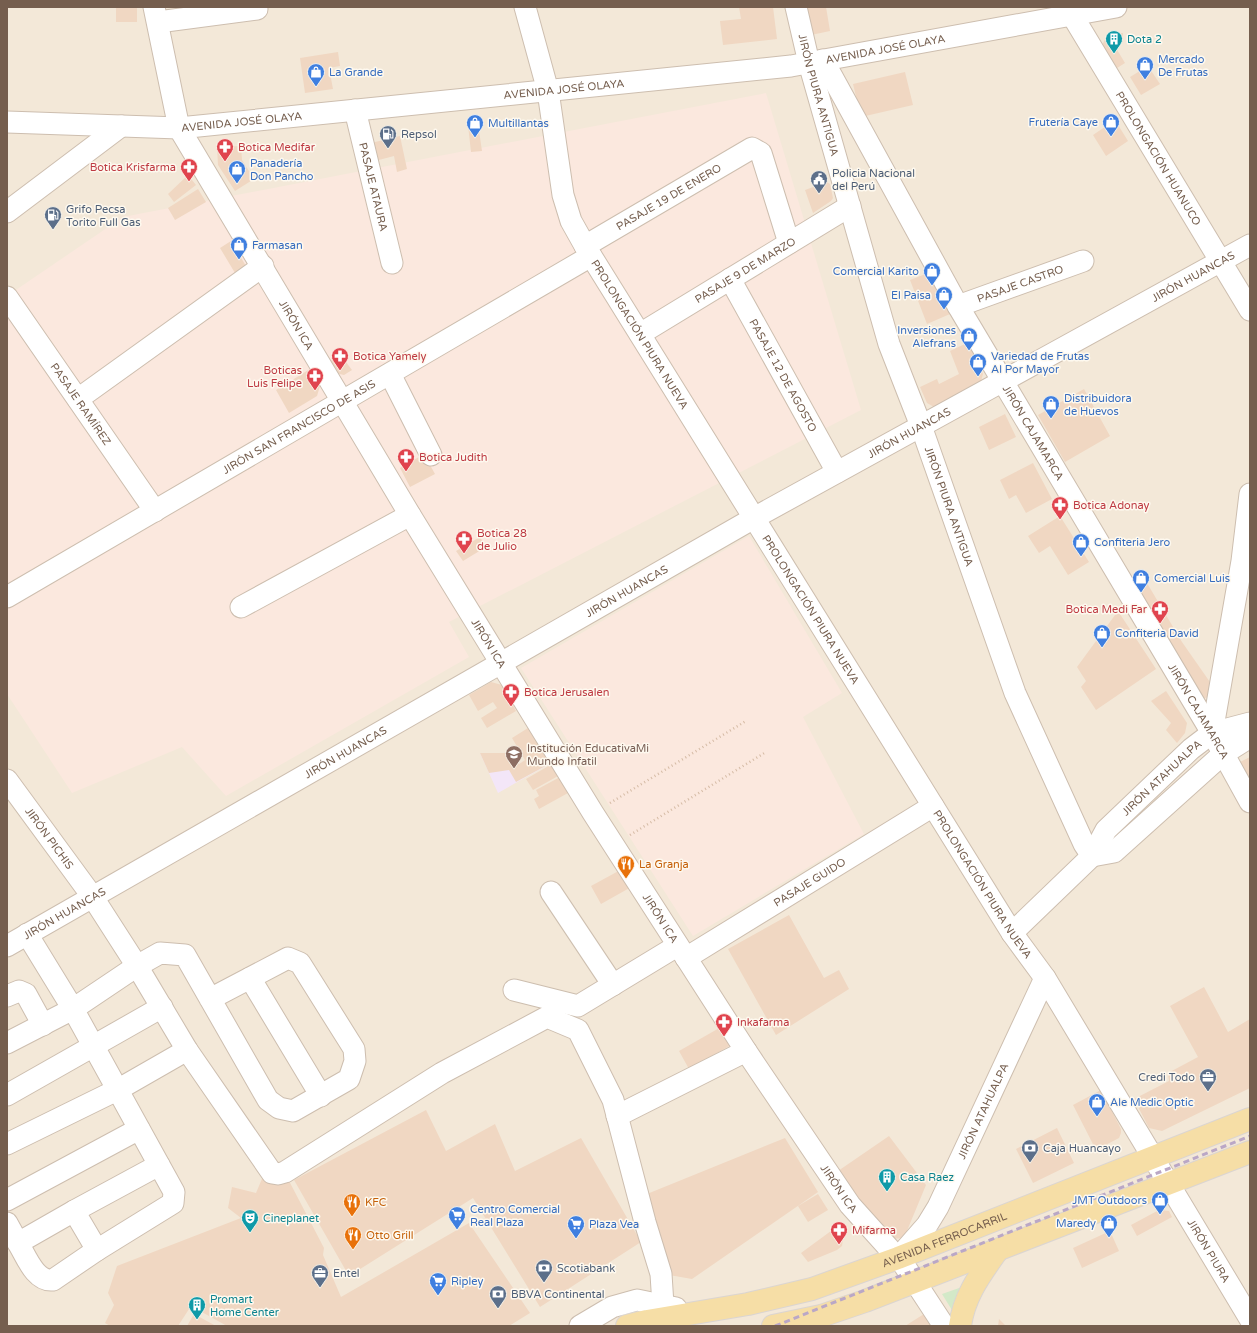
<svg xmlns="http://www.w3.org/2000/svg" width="1257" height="1333" viewBox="0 0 1257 1333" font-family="'Varela Round',sans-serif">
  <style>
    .residential { fill: #f3e8d8 }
    .commercial { fill: #fbe8de }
    .education { fill: #f3e6f8 }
    .green { fill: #d3e9c8 }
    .building { fill: #f0d7c2 }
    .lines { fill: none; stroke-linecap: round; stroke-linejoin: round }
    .minor-casing { stroke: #cdbeaf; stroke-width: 23 }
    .major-casing { stroke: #dbd5d1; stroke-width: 24 }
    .path { stroke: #d5bba5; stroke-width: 2.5; stroke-dasharray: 1 3; stroke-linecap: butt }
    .minor { stroke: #fff; stroke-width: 21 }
    .major { stroke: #f6dea6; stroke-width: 22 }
    .rail { stroke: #baa7c6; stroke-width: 3; stroke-dasharray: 6 4; stroke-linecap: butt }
    .labels { text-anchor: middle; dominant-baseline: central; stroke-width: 3; stroke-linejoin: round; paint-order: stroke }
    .culture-label { font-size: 11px; fill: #0d838f; stroke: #fef9ef; text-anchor: start }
    .street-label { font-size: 11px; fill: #755e4e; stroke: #fef9ef }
    .shop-label { font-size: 11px; fill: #366cbe; stroke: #fef9ef; text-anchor: start }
    .service-label { font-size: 11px; fill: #4e5e75; stroke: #fef9ef; text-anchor: start }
    .health-label { font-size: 11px; fill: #be3a42; stroke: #fef9ef; text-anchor: start }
    .education-label { font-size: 11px; fill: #785e54; stroke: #fef9ef; text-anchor: start }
    .food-label { font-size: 11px; fill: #c56008; stroke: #fef9ef; text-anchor: start }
  </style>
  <rect width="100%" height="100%" fill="#fcf6e9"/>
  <path class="residential" d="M7 7H1250V1326H7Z"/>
  <path class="commercial" d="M766 93 861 410 449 622 469 657 226 796 182 747 72 793 7 694V296L123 217Z
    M749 536 842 693 803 717 864 834 693 936 521 668Z"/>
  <path class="education" d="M542 751 551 763 498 793 480 753 519 764Z"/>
  <path class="green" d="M962 1287 955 1315 942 1294Z"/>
  <path class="building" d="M116 7H137V22H116Z
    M739 7H773L777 39 723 45 720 21 741 19Z
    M801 7H826L830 31 811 35Z
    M1123 33V42L1113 43 1125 63 1117 68 1102 45 1108 34Z
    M338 52 340 66 329 68 333 89 305 93 300 58Z
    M1148 66 1160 84 1141 95 1130 77Z
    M905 72 913 105 861 117 853 84Z
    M1115 120 1128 141 1106 156 1093 135Z
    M478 124 482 151 471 152 468 125Z
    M400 136 407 169 397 172 394 156 375 161 371 143Z
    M241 146 242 160 254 179 235 191 218 165 217 147Z
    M188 175 196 185 174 202 168 194Z
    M827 182 830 184 833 198 831 201 813 213 805 190Z
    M198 189 206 202 175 220 168 208Z
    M231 241 246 266 235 273 220 248Z
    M928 273 939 289 950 314 927 324 910 280Z
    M969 342 983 374 981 381 934 407 927 403 920 387 937 379 939 384 959 374 950 351Z
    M340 354 352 370 344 375 335 373 328 363Z
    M310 369 320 386 317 396 289 413 276 390Z
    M1084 389 1110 436 1065 462 1038 415Z
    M1005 414 1016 437 989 450 979 427Z
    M424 454 435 474 410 487 400 468Z
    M1033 463 1052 499 1026 513 1016 495 1009 499 1000 480Z
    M1060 516 1089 562 1068 575 1050 546 1039 553 1028 536Z
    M480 537 486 547 463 561 456 551Z
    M1141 573 1182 642 1212 685 1208 697 1202 699 1126 581Z
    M1118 611 1156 669 1096 710 1081 687 1086 681 1077 667Z
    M491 682 502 685 516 711 487 728 481 718 497 708 493 702 478 711 469 695Z
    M1166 691 1187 723 1185 733 1177 743 1166 730 1171 723 1151 701Z
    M528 728 551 763 516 782 509 770 489 773 480 753H513L519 764 525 760 512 738Z
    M1250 757V777L1247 778 1240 762Z
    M552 764 558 776 533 790 526 779Z
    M560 777 568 793 539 809 534 799 539 796 536 790Z
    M624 868 633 886 601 904 591 886Z
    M789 915 824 978 839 970 849 989 776 1035 728 949Z
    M1204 987 1228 1032 1250 1019V1088L1162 1131 1149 1128 1134 1099 1169 1081 1168 1073 1198 1057 1170 1006Z
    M721 1027 731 1045 689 1069 679 1051Z
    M1101 1090 1121 1129V1133L1119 1138 1096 1150 1073 1105Z
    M426 1110 446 1151 495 1124 515 1171 581 1138 641 1242 540 1307 473 1198 349 1276 294 1180Z
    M1057 1128 1074 1163 1033 1183 1016 1149Z
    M889 1136 926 1185 904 1238 890 1239 854 1199 838 1171Z
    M785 1138 818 1192 692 1279 669 1275 642 1196Z
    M264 1174 287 1177 324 1248 323 1255 341 1297 469 1223 530 1313 509 1326H227L191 1306 178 1326H110L105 1323 114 1305 108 1293 117 1266 241 1218 228 1208 232 1187 256 1193Z
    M818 1194 828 1210 808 1222 798 1206Z
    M1159 1210 1169 1211 1172 1217 1137 1236 1131 1225Z
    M835 1228 843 1239 842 1246 837 1250 808 1262 801 1253Z
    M1110 1231 1119 1251 1082 1268 1073 1248Z
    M194 1314 216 1326H187Z
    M924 1314 931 1326H905Z
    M999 1319 1006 1326H998Z"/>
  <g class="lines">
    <g class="minor-casing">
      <g id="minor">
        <path id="s1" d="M154 7 179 128 410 515 593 813 746 1051 850 1205 904 1265 944 1326"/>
        <path id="s2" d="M525 7 548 91 563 195 571 221 585 246 1012 933 1045 978 1250 1319"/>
        <path id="s3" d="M796 7 809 63 889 344 921 426 1015 693 1084 844 1092 856 1114 852 1223 754 1250 737"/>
        <path id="s4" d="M1069 7 1072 15 1250 310"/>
        <path d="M158 22 257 9"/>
        <path id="s5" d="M823 60 958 306 1212 733 1250 802"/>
        <path id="s6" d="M355 110 392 263"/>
        <path id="s7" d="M7 122 179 128 791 66 1116 7"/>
        <path d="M7 212 121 126"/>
        <path id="s8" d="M585 246 752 148 761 153 789 243"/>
        <path id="s9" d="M730 279 837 472"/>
        <path id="s10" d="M7 297 155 511"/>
        <path id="s11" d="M958 306 1083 261"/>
        <path id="s12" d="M640 334 850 206"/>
        <path d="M390 374 431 455"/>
        <path d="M78 399 263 266"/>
        <path id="s13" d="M7 597 591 256"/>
        <path d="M241 607 410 515"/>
        <path d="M1212 733 1242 561 1250 494"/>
        <path id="s14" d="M7 780 92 896 137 966 187 1050 272 1173 278 1174 285 1172 442 1073 547 1017 578 1030 613 1100 645 1222 661 1274 663 1305"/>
        <path d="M551 892 613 985"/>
        <path id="s15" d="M1012 933 1092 856 1106 830 1191 749 1212 733 1250 723"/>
        <path d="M27 934 73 1009 137 966 160 953 185 955 268 1100 279 1108 293 1111 349 1079 355 1061 354 1049 300 963 288 958 210 999"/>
        <path id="s16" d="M7 946 754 518 1250 245"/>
        <path id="s17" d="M686 958 933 806"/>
        <path d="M250 978 321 1096"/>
        <path d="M514 990 578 1006 677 946"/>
        <path d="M7 996 19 991 26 994 43 1025"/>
        <path d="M7 1043 73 1009 174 1192 173 1203 97 1250 74 1211 18 1243 7 1223"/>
        <path d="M7 1095 162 1007"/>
        <path d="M617 1116 746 1051"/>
        <path d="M7 1144 119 1089 187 1050"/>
        <path d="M7 1200 139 1129"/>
        <path d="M74 1211 159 1165"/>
        <path d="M18 1243C26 1256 35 1282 53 1280L97 1250"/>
        <path id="s18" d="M898 1258 927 1225 938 1207 1045 978"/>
        <path d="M580 1326 612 1307 637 1300 676 1308"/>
      </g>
    </g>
    <g class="major-casing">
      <g id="major">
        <path id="s19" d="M627 1326 647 1321 748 1304 812 1289 898 1258 1250 1119"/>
        <path d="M773 1326 821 1316 865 1301 1250 1152"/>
        <path d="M960 1326C964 1296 980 1275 997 1251"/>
      </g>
    </g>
    <path class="path" d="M610 803 746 721
      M630 835 766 752"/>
    <use href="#minor" class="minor"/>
    <use href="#major" class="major"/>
    <path class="rail" d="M775 1326 1250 1136"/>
  </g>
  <defs>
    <g id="building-pin" transform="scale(0.9)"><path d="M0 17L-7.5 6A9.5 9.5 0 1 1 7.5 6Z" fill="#0f9aa8" stroke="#fef9ef"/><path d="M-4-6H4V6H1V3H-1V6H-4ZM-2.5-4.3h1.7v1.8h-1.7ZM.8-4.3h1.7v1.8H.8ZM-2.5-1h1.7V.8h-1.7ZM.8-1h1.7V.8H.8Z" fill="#fff"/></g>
    <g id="shop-pin" transform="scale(0.9)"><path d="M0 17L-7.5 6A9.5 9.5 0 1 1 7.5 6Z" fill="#3f7fe0" stroke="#fef9ef"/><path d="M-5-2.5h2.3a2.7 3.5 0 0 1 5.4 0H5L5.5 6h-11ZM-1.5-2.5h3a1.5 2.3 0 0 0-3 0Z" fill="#fff"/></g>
    <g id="fuel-pin" transform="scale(0.9)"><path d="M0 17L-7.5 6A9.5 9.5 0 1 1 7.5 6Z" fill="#5c6f8a" stroke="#fef9ef"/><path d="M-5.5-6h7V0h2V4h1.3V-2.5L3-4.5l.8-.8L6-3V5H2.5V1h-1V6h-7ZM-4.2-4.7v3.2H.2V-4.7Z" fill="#fff"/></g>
    <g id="pharmacy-pin" transform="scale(0.9)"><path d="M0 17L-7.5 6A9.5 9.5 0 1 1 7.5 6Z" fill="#e0444e" stroke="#fef9ef"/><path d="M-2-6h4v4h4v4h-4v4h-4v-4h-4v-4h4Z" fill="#fff"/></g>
    <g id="civic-pin" transform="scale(0.9)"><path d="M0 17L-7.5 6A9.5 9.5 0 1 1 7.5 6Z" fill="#5c6f8a" stroke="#fef9ef"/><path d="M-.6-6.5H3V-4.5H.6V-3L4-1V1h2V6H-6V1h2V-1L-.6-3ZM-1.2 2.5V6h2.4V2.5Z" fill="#fff"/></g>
    <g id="school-pin" transform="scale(0.9)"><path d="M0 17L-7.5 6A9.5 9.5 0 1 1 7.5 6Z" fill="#8d6e63" stroke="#fef9ef"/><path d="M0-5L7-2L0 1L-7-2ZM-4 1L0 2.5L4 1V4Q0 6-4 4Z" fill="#fff"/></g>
    <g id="restaurant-pin" transform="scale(0.9)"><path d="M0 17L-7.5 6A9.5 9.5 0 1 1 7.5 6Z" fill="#e8710a" stroke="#fef9ef"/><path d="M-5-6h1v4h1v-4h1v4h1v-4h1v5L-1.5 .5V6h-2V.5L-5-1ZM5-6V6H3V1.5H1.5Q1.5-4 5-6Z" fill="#fff"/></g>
    <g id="office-pin" transform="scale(0.9)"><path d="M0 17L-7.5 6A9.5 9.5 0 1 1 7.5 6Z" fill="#5c6f8a" stroke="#fef9ef"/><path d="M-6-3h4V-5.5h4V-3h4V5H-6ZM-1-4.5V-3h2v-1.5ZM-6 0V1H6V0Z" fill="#fff"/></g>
    <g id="bank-pin" transform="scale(0.9)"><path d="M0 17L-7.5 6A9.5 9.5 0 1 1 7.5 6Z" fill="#5c6f8a" stroke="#fef9ef"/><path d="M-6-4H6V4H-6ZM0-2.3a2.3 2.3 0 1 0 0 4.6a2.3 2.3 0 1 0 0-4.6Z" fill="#fff"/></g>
    <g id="supermarket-pin" transform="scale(0.9)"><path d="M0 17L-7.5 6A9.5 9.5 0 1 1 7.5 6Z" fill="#3f7fe0" stroke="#fef9ef"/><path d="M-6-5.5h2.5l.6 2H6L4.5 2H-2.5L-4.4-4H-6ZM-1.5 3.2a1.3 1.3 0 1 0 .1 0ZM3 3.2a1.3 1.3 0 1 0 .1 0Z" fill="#fff"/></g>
    <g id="theatre-pin" transform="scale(0.9)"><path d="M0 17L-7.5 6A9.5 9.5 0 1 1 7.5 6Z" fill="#0f9aa8" stroke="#fef9ef"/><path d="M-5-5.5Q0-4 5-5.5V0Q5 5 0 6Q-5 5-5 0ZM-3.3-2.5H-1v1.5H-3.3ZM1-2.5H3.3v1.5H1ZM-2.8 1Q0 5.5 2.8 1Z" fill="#fff"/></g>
  </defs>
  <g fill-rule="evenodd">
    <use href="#building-pin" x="1114" y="39"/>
    <use href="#shop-pin" x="1145" y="65"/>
    <use href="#shop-pin" x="316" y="72"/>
    <use href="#shop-pin" x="1111" y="122"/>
    <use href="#shop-pin" x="475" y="123"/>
    <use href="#fuel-pin" x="388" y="134"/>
    <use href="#pharmacy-pin" x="225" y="147"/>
    <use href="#pharmacy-pin" x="189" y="167"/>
    <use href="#shop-pin" x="237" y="169"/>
    <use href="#civic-pin" x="819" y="179"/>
    <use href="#fuel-pin" x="53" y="215"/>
    <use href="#shop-pin" x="239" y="245"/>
    <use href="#shop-pin" x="932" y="271"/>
    <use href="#shop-pin" x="944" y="295"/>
    <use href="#shop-pin" x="969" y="336"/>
    <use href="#pharmacy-pin" x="340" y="356"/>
    <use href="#shop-pin" x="978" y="362"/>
    <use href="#pharmacy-pin" x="315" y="376"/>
    <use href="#shop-pin" x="1051" y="404"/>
    <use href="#pharmacy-pin" x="406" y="457"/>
    <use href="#pharmacy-pin" x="1060" y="505"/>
    <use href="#pharmacy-pin" x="464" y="539"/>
    <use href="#shop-pin" x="1081" y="542"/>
    <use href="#shop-pin" x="1141" y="578"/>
    <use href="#pharmacy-pin" x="1160" y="609"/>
    <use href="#shop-pin" x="1102" y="633"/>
    <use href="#pharmacy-pin" x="511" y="692"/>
    <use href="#school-pin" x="514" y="754"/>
    <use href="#restaurant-pin" x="626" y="864"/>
    <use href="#pharmacy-pin" x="724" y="1022"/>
    <use href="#office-pin" x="1208" y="1077"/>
    <use href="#shop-pin" x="1097" y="1102"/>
    <use href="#bank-pin" x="1030" y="1148"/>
    <use href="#building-pin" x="887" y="1177"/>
    <use href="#shop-pin" x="1160" y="1200"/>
    <use href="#restaurant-pin" x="352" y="1202"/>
    <use href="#supermarket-pin" x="457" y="1215"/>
    <use href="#theatre-pin" x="250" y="1218"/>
    <use href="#shop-pin" x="1109" y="1223"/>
    <use href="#supermarket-pin" x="576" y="1224"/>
    <use href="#pharmacy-pin" x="839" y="1230"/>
    <use href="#restaurant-pin" x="353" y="1235"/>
    <use href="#bank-pin" x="544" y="1268"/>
    <use href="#office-pin" x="320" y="1273"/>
    <use href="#supermarket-pin" x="438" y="1281"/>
    <use href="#bank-pin" x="498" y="1294"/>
    <use href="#building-pin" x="197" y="1305"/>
  </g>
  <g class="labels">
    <g class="culture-label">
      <text x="1127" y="39">Dota 2</text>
      <text x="900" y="1177">Casa Raez</text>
      <text x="263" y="1218">Cineplanet</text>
      <text x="210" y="1299">Promart<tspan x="210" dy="13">Home Center</tspan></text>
    </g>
    <g class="street-label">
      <text stroke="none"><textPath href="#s7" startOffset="883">AVENIDA JOSÉ OLAYA</textPath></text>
      <text stroke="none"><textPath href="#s7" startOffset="559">AVENIDA JOSÉ OLAYA</textPath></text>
      <text stroke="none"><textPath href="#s3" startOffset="91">JIRÓN PIURA ANTIGUA</textPath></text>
      <text stroke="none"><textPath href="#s7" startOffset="235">AVENIDA JOSÉ OLAYA</textPath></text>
      <text stroke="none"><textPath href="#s4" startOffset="176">PROLONGACIÓN HUANUCO</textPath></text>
      <text stroke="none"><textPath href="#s6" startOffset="79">PASAJE ATAURA</textPath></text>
      <text stroke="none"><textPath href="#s8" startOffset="97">PASAJE 19 DE ENERO</textPath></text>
      <text stroke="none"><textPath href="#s12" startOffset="123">PASAJE 9 DE MARZO</textPath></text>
      <text stroke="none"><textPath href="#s16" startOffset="1362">JIRÓN HUANCAS</textPath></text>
      <text stroke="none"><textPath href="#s11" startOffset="66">PASAJE CASTRO</textPath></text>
      <text stroke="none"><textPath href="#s1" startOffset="353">JIRÓN ICA</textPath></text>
      <text stroke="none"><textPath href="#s2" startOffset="352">PROLONGACIÓN PIURA NUEVA</textPath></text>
      <text stroke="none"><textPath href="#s9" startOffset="110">PASAJE 12 DE AGOSTO</textPath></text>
      <text stroke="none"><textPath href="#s10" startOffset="130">PASAJE RAMÍREZ</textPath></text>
      <text stroke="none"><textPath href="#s13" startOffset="338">JIRÓN SAN FRANCISCO DE ASIS</textPath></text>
      <text stroke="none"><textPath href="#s16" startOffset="1038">JIRÓN HUANCAS</textPath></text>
      <text stroke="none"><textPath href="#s5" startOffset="428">JIRÓN CAJAMARCA</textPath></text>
      <text stroke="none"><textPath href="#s3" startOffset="523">JIRÓN PIURA ANTIGUA</textPath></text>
      <text stroke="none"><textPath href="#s16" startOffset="714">JIRÓN HUANCAS</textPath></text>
      <text stroke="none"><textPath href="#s2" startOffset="676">PROLONGACIÓN PIURA NUEVA</textPath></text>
      <text stroke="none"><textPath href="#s1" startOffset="725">JIRÓN ICA</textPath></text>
      <text stroke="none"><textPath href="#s5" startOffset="752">JIRÓN CAJAMARCA</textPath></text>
      <text stroke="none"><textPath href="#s16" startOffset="390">JIRÓN HUANCAS</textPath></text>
      <text stroke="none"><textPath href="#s15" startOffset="217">JIRÓN ATAHUALPA</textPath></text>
      <text stroke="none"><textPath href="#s14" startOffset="72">JIRÓN PICHIS</textPath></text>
      <text stroke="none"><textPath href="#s17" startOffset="145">PASAJE GUIDO</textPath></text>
      <text stroke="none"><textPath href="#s2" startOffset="1000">PROLONGACIÓN PIURA NUEVA</textPath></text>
      <text stroke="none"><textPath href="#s16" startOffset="66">JIRÓN HUANCAS</textPath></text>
      <text stroke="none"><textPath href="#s1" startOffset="1049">JIRÓN ICA</textPath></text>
      <text stroke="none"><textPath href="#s18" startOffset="171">JIRÓN ATAHUALPA</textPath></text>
      <text stroke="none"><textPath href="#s1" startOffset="1373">JIRÓN ICA</textPath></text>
      <text stroke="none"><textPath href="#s19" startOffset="330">AVENIDA FERROCARRIL</textPath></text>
      <text stroke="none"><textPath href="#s2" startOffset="1431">JIRÓN PIURA</textPath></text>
    </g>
    <g class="shop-label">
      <text x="1158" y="59">Mercado<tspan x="1158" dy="13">De Frutas</tspan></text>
      <text x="329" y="72">La Grande</text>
      <text x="1098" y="122" text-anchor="end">Frutería Caye</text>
      <text x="488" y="123">Multillantas</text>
      <text x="250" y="163">Panadería<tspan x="250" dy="13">Don Pancho</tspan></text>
      <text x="252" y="245">Farmasan</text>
      <text x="919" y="271" text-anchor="end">Comercial Karito</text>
      <text x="931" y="295" text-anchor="end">El Paisa</text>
      <text x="956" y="330" text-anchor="end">Inversiones<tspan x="956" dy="13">Alefrans</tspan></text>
      <text x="991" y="356">Variedad de Frutas<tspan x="991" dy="13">Al Por Mayor</tspan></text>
      <text x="1064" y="398">Distribuidora<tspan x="1064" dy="13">de Huevos</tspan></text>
      <text x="1094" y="542">Confiteria Jero</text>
      <text x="1154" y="578">Comercial Luis</text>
      <text x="1115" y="633">Confiteria David</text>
      <text x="1110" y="1102">Ale Medic Optic</text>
      <text x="1147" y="1200" text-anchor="end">JMT Outdoors</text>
      <text x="470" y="1209">Centro Comercial<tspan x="470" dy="13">Real Plaza</tspan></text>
      <text x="1096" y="1223" text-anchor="end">Maredy</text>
      <text x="589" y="1224">Plaza Vea</text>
      <text x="451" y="1281">Ripley</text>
    </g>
    <g class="service-label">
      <text x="401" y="134">Repsol</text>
      <text x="832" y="173">Policia Nacional<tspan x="832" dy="13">del Perú</tspan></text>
      <text x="66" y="209">Grifo Pecsa<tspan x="66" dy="13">Torito Full Gas</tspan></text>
      <text x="1195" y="1077" text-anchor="end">Credi Todo</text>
      <text x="1043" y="1148">Caja Huancayo</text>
      <text x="557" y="1268">Scotiabank</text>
      <text x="333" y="1273">Entel</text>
      <text x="511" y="1294">BBVA Continental</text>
    </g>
    <g class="health-label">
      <text x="238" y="147">Botica Medifar</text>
      <text x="176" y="167" text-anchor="end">Botica Krisfarma</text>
      <text x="353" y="356">Botica Yamely</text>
      <text x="302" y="370" text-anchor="end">Boticas<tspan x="302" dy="13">Luis Felipe</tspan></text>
      <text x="419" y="457">Botica Judith</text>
      <text x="1073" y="505">Botica Adonay</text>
      <text x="477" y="533">Botica 28<tspan x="477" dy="13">de Julio</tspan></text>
      <text x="1147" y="609" text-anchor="end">Botica Medi Far</text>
      <text x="524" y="692">Botica Jerusalen</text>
      <text x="737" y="1022">Inkafarma</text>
      <text x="852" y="1230">Mifarma</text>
    </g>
    <g class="education-label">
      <text x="527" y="748">Institución EducativaMi<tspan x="527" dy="13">Mundo Infatil</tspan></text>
    </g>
    <g class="food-label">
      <text x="639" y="864">La Granja</text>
      <text x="365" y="1202">KFC</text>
      <text x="366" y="1235">Otto Grill</text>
    </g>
  </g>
  <rect width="1257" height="1333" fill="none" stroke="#755e4e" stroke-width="16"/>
</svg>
